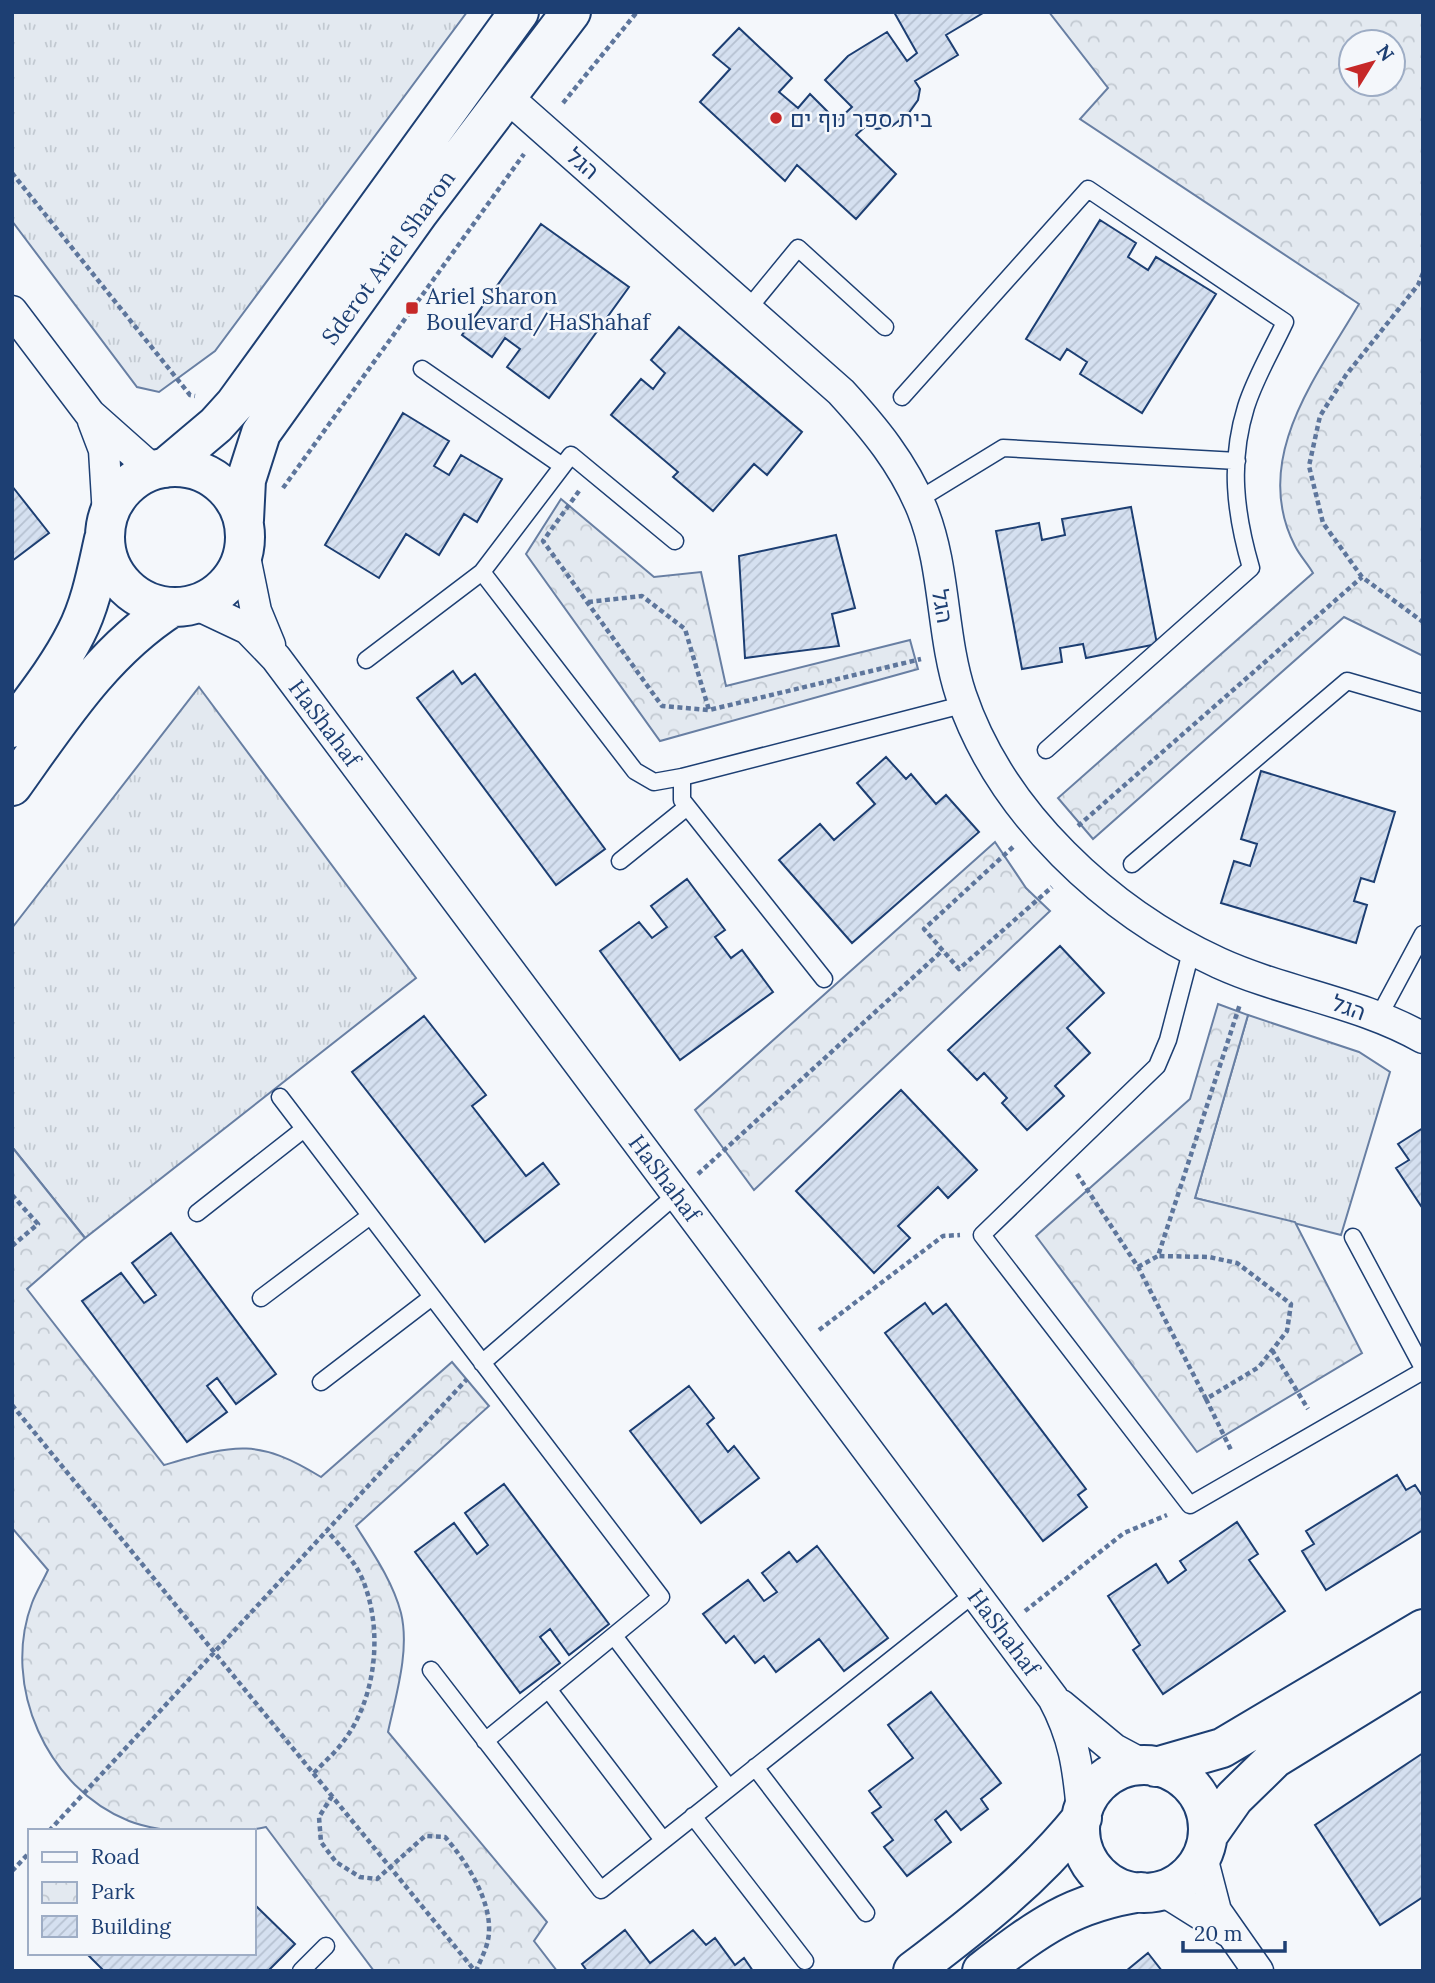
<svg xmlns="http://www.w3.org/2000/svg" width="1435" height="1983" viewBox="0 0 1435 1983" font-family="Lora,Heebo,serif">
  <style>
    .grass { fill: url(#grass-tufts); stroke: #687fa3; stroke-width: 2 }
    .park { fill: url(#park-crowns); stroke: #687fa3; stroke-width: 2; fill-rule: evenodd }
    .building { fill: url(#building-hatch); stroke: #1d3f73; stroke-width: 2 }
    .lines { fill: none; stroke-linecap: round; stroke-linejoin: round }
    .lane-casing { stroke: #1d3f73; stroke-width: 19 }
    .street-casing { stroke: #1d3f73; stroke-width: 33 }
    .secondary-casing { stroke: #1d3f73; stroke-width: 42 }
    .path { stroke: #5e769c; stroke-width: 4.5; stroke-dasharray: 5 3.5; stroke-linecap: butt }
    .lane { stroke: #f4f7fb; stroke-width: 16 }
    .street { stroke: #f4f7fb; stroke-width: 30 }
    .secondary { stroke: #f4f7fb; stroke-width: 38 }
    .poi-dot { fill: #c62828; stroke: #f4f7fb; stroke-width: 2.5 }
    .labels { text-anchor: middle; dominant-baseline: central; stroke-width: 5; stroke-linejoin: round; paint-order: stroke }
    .poi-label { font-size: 23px; fill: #1d3f73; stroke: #f4f7fb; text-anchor: start }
    .street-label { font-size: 23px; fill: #1d3f73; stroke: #f4f7fb }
  </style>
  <defs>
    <pattern id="grass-tufts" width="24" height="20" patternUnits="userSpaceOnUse" patternTransform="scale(1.75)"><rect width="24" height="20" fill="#e3e9f0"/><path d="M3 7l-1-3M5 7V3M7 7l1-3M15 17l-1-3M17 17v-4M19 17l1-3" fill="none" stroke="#c2c9d1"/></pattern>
    <pattern id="park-crowns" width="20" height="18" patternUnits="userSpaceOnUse" patternTransform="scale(1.75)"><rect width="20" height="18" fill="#e3e9f0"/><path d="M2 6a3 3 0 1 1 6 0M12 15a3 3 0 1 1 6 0" fill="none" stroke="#c2c9d1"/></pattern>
    <pattern id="building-hatch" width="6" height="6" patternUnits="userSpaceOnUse" patternTransform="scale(1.75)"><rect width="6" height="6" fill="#d5e0f0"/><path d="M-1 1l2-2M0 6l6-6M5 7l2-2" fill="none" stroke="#b6c1d1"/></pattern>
  </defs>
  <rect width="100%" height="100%" fill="#f4f7fb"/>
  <path class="grass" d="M12 12H467L215 351 159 392 137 387 12 221Z
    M199 687 416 978 85 1238 12 1147V928Z
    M1248 1015 1359 1052 1390 1072 1341 1235 1195 1198Z"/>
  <path class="park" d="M1049 12H1423V656L1344 617 1093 839 1058 798 1313 573C1308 564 1300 556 1295 546 1250 459 1317 376 1359 304L1080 119 1108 88ZM1351 42H1393V84H1351Z
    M561 499 654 577 701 572 726 686 910 640 918 669 660 741 526 554Z
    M995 842 1026 888 1050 911 754 1190 695 1110Z
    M1218 1004 1248 1015 1195 1198 1295 1222 1362 1353 1197 1452 1036 1236 1190 1099Z
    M12 1147 85 1238 27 1289 164 1465C234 1445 256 1437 321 1477L452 1362 489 1406 356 1526C373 1553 393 1582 401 1613 410 1650 396 1695 388 1732L547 1922 534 1941 557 1971H374L266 1827C228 1835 165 1835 129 1821 47 1788 1 1686 32 1603 36 1592 43 1581 48 1570L12 1528Z"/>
  <path class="building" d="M894 12 983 13 946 35 958 55 915 81 920 89 918 100 908 114 892 126 877 129 866 126 856 135 896 174 856 219 797 165 785 181 700 102 730 69 713 55 739 28 792 78 779 92 798 108 810 94 837 121 852 107 825 80 848 56 887 32 907 61 917 53Z
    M1100 220 1136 243 1128 257 1148 270 1156 257 1216 294 1142 413 1080 374 1087 362 1067 349 1060 360 1026 339Z
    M541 224 629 287 549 398 507 367 520 349 505 338 492 357 462 335Z
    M679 327 802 432 767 475 754 464 713 511 673 477 678 472 611 415 641 379 653 389 665 373 651 360Z
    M403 413 449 441 434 466 449 475 461 455 502 479 477 522 464 514 439 555 406 534 379 578 325 545Z
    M12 486 49 533 12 561Z
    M1131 507 1157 644 1086 658 1083 644 1060 648 1062 662 1022 669 996 531 1039 523 1042 540 1065 535 1062 519Z
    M836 535 855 608 832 614 839 646 745 658 739 556Z
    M453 671 462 684 475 674 605 849 556 885 417 698Z
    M886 757 906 779 911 774 936 804 946 795 979 832 852 943 779 860 820 824 834 840 875 804 857 783Z
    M1261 771 1395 812 1374 882 1361 878 1354 901 1367 905 1356 943 1221 903 1234 861 1250 866 1257 844 1241 839Z
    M687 879 725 930 715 937 731 958 742 950 773 992 680 1060 600 951 639 922 652 938 667 927 651 906Z
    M1060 946 1104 993 1067 1028 1090 1053 1055 1086 1064 1096 1027 1130 1002 1103 1007 1098 984 1073 977 1080 948 1050Z
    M424 1016 486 1095 472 1106 526 1176 543 1163 559 1184 485 1242 352 1072Z
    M901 1090 977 1170 948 1198 938 1187 898 1226 910 1238 874 1273 796 1191Z
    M1423 1128V1209L1396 1168 1409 1160 1398 1144Z
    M171 1233 276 1374 236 1404 217 1378 207 1386 227 1412 187 1442 82 1301 121 1273 144 1303 156 1295 132 1263Z
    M925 1303 933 1314 946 1304 1086 1489 1078 1495 1087 1507 1043 1541 885 1333Z
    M689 1386 714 1418 707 1424 728 1452 734 1446 759 1478 701 1523 630 1431Z
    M1397 1475 1406 1490 1415 1485 1423 1497V1530L1326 1590 1302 1551 1314 1544 1306 1531Z
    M504 1484 609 1624 569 1655 550 1629 540 1637 560 1663 520 1693 415 1552 454 1523 477 1554 488 1545 465 1513Z
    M1237 1522 1258 1554 1249 1560 1285 1611 1163 1694 1133 1650 1140 1645 1108 1596 1156 1564 1168 1583 1186 1570 1180 1561Z
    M817 1546 888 1638 844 1671 819 1639 776 1672 764 1656 755 1663 734 1636 726 1643 703 1614 748 1580 764 1601 777 1592 762 1573 789 1552 797 1562Z
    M931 1692 1001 1783 981 1799 988 1809 961 1830 946 1811 935 1820 951 1842 907 1876 884 1847 893 1840 872 1813 881 1807 869 1791 913 1758 888 1725Z
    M1423 1753V1897L1380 1925 1315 1825Z
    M254 1904 295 1944 268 1971H104L86 1953H254Z
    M625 1930 650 1963 693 1930 706 1945 715 1938 735 1965 744 1958 753 1971H587L582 1964Z
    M1148 1953 1162 1971H1126Z"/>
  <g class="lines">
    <g class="lane-casing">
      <path id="lane" d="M748 309 798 248 885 327
        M422 369 561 465
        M902 397 1088 189 1285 322C1272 350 1255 378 1246 407 1229 462 1235 513 1251 568L1046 750
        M918 500 1003 448 1237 461
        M482 572 635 771 654 782 682 777 966 704
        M366 660 482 572 571 455 675 541
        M682 777V800L824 979
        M620 861 687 807
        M1132 864 1347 681 1423 703
        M1192 948 1168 1040 1157 1066 982 1235 1190 1505 1423 1371
        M1378 1018 1423 934
        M280 1097 661 1597 485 1741
        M197 1213 304 1129
        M1353 1237 1423 1368
        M261 1298 370 1216
        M482 1363 677 1194
        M321 1382 432 1297
        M614 1636 729 1788
        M431 1670 601 1890 975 1593
        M548 1689 663 1840
        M755 1767 866 1913
        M693 1816 805 1961
        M301 1971 326 1946"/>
    </g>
    <g class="street-casing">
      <path id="street" d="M506 96 841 392C874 428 903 463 922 509 946 568 941 635 961 695 1001 813 1108 912 1219 963 1285 993 1360 1002 1423 1038
        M12 311 90 414 153 470
        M93 421 104 450 108 516
        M244 552 256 611 270 645
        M195 604 248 629 276 658 1053 1698C1074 1737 1078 1767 1082 1811
        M1061 1705 1114 1749 1144 1765
        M1202 1857 1216 1911 1258 1971
        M1162 1890 1229 1932"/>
    </g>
    <g class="secondary-casing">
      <path id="secondary" d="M105 537a70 70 0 1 1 140 0a70 70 0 1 1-140 0Z
        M165 468 216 425 235 404 519 12
        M244 520 246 480 261 433 419 212 571 12
        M12 728C35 697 59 667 76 633 91 604 97 570 104 539
        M12 786C60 719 102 652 172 607
        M1080 1829a64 64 0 1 1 128 0a64 64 0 1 1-128 0Z
        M1156 1767 1222 1748 1423 1629
        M1208 1835 1234 1798 1275 1758 1423 1667
        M913 1971C975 1924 1033 1879 1082 1818
        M982 1971C1037 1929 1070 1903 1141 1892"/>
    </g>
    <path class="path" d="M563 103 637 12
      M12 173 190 395 195 396
      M1423 273 1418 285 1346 375 1320 416 1309 466 1323 523 1362 577 1423 622
      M283 488 524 154
      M579 491 543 541 662 706 709 710 921 659
      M588 602 642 596 685 629 709 710
      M1078 826 1362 577
      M1013 847 924 929 959 969 1052 887
      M698 1174 943 950
      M1077 1174 1138 1267 1206 1399 1259 1367 1287 1331 1291 1304 1237 1263 1209 1257 1158 1256
      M12 1195 38 1224 12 1246
      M1138 1267 1158 1256 1240 1004
      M819 1330 943 1236 960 1235
      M1272 1350 1308 1409
      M1206 1399 1232 1452
      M12 1405 475 1971
      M1025 1611 1124 1533 1167 1515
      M314 1773C323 1763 335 1753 343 1742 376 1699 383 1633 364 1583 357 1564 341 1546 327 1531
      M332 1796 319 1817 321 1842 336 1862 360 1877 377 1879 425 1836 445 1837C467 1862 495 1905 488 1940 486 1950 480 1961 476 1971
      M49 1831 467 1379
      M12 1871 30 1852"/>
    <use href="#lane" class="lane"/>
    <use href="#street" class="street"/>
    <use href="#secondary" class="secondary"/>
  </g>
  <g class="poi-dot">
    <circle cx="776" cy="118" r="7"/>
    <rect x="405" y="301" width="14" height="14" rx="3.5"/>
  </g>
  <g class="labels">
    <g class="poi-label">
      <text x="790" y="118">בית ספר נוף ים</text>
      <text x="426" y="295">Ariel Sharon<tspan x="426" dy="26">Boulevard/HaShahaf</tspan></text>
    </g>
    <g class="street-label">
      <text transform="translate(583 163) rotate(41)">הגל</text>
      <text transform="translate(388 257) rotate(-54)">Sderot Ariel Sharon</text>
      <text transform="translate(943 606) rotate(80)">הגל</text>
      <text transform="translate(325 723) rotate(53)">HaShahaf</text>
      <text transform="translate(1349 1007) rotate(20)">הגל</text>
      <text transform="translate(665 1178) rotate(53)">HaShahaf</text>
      <text transform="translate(1004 1632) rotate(53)">HaShahaf</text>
    </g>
  </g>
  <rect width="1435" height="1983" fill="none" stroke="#1d3f73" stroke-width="28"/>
  <rect x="28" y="1829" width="228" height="126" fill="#f4f7fb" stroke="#9eadc5" stroke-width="2"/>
  <rect x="42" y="1852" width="35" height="10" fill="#f4f7fb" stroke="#9eadc5" stroke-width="2"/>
  <text x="91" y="1864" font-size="21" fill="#1d3f73">Road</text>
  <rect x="42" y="1882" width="35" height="21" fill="url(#park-crowns)" stroke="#9eadc5" stroke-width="2"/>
  <text x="91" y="1899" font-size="21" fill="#1d3f73">Park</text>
  <rect x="42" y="1916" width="35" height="21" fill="url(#building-hatch)" stroke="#9eadc5" stroke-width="2"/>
  <text x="91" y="1934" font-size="21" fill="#1d3f73">Building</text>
  <g transform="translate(1372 63) rotate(53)"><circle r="33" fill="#f4f7fb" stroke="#9eadc5" stroke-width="2"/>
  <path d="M0-5L12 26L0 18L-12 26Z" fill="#c62828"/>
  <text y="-10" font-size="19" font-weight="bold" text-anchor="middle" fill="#1d3f73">N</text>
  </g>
  <path d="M1183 1941v10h102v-10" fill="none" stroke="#1d3f73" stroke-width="3.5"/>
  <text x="1194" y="1941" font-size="21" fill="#1d3f73" stroke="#f4f7fb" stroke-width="5" paint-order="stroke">20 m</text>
</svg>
